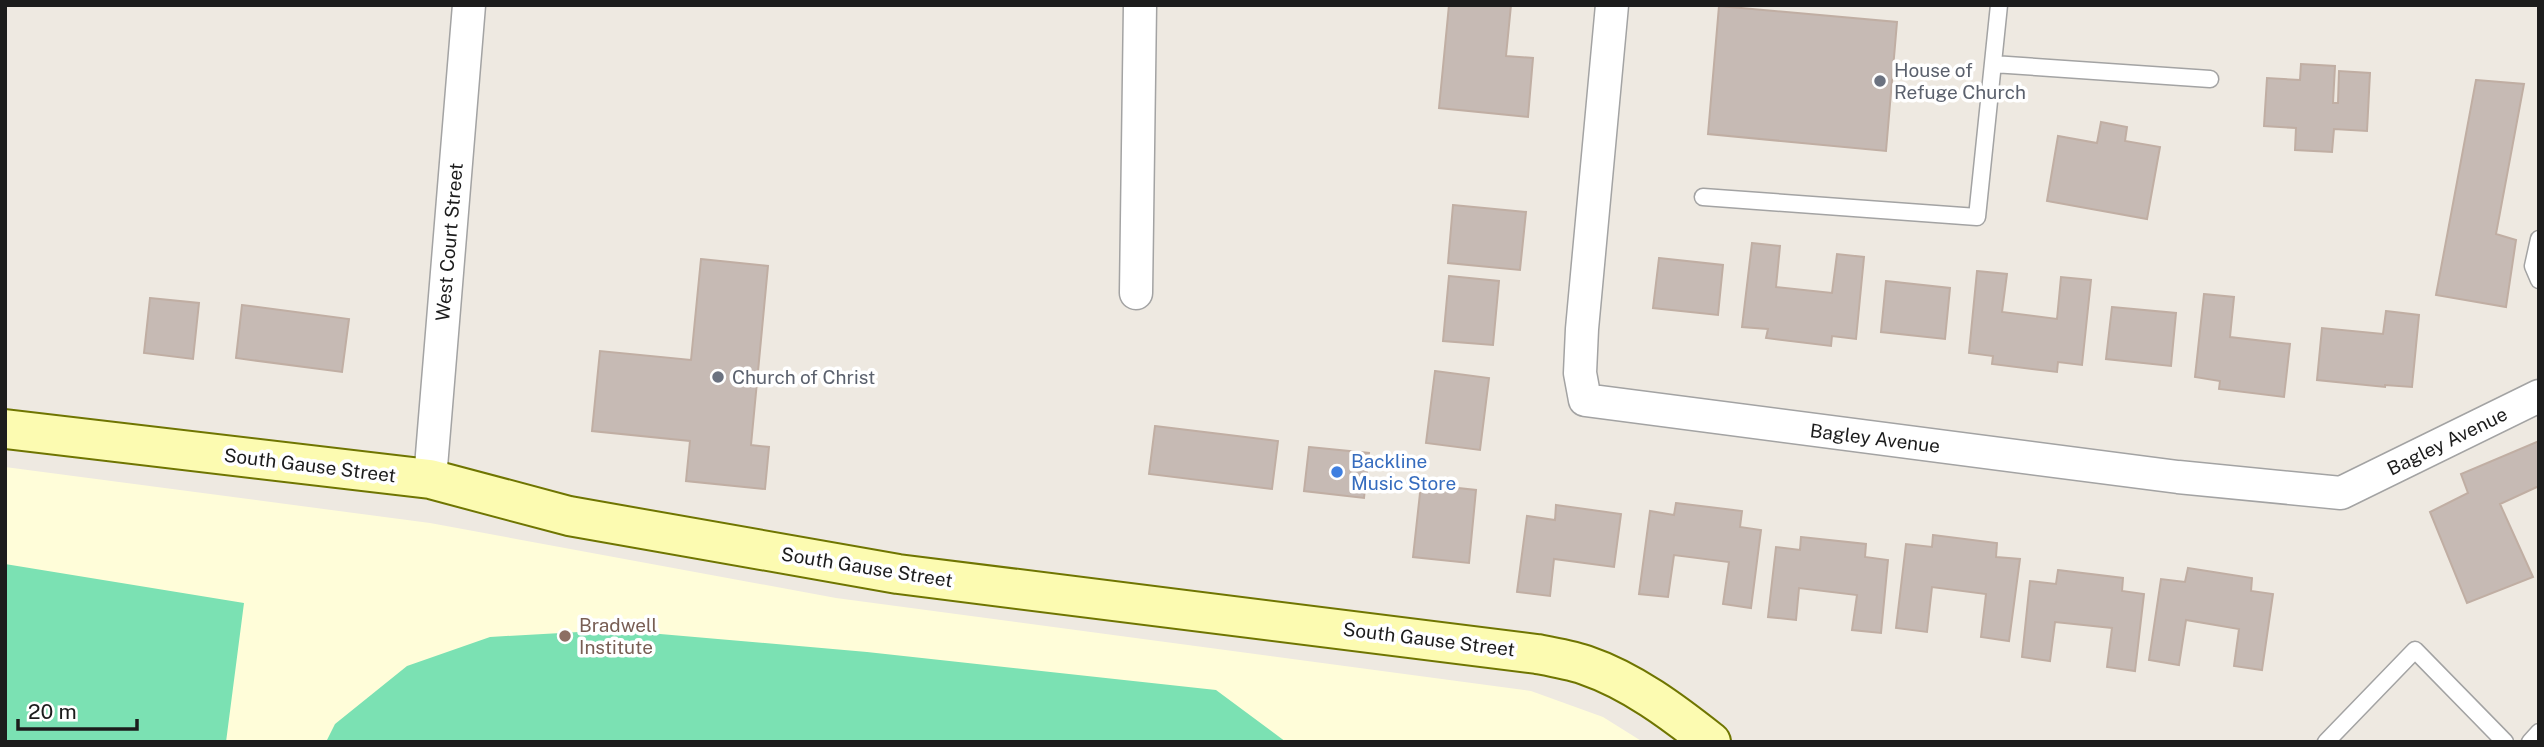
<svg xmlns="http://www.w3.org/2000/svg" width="2544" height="747" viewBox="0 0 2544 747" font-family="'Public Sans',sans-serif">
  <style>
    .education { fill: #fffdd9 }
    .pitch { fill: #7be1b3 }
    .building { fill: #c6bab4; stroke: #c0aea3; stroke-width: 2 }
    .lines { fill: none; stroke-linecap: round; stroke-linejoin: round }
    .lane-casing { stroke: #a3a3a3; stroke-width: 19 }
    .street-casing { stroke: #a3a3a3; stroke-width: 35 }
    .secondary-casing { stroke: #6f7501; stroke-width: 42 }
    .lane { stroke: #fff; stroke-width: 16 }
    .street { stroke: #fff; stroke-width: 32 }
    .secondary { stroke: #fcfbb1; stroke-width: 38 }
    .worship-dot { fill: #6b7280; stroke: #fff; stroke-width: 2.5 }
    .shop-dot { fill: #3f7fe0; stroke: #fff; stroke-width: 2.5 }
    .education-dot { fill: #8d6e63; stroke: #fff; stroke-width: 2.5 }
    .labels { text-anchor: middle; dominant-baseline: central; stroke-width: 7; stroke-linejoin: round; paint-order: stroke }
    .worship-label { font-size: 19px; fill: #5b616d; stroke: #fff; text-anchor: start }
    .street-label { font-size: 19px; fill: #1c1c1c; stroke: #fff }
    .shop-label { font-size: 19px; fill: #366cbe; stroke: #fff; text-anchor: start }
    .education-label { font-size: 19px; fill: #785e54; stroke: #fff; text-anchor: start }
  </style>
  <rect width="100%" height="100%" fill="#eee9e1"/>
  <path class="education" d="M5 467 430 523 836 598 1531 691 1603 717 1643 742H5Z"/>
  <path class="pitch" d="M5 564 244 603 226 742H5Z
    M614 630 867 652 1216 690 1286 742H326L335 724 407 666 490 637Z"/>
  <path class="building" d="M1449 5H1511L1506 56 1533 58 1528 117 1439 108Z
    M1719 6 1897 22 1886 151 1708 134Z
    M2301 64 2335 66 2333 103H2338L2339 71 2370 73 2367 131 2334 129 2332 152 2295 150 2296 128 2264 126 2267 78 2300 80Z
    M2476 80 2524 84 2496 234 2516 240 2506 307 2436 295Z
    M2101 122 2127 127 2125 141 2160 147 2147 219 2047 201 2058 136 2097 143Z
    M1453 205 1526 212 1520 270 1448 263Z
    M1752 243 1780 246 1776 287 1832 293 1837 254 1864 257 1856 339 1832 336 1831 346 1766 338 1768 329 1742 327Z
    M1659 258 1723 265 1718 315 1653 308Z
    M701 259 768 266 751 445 769 447 765 489 686 481 690 441 592 431 600 351 691 360Z
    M1977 271 2007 274 2002 312 2057 319 2061 277 2091 280 2082 365 2058 362 2057 372 1992 364 1993 356 1969 353Z
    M1449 276 1499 281 1493 345 1443 341Z
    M1886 281 1950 288 1945 339 1881 332Z
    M2204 294 2234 297 2230 337 2290 344 2284 397 2219 389 2220 381 2195 377Z
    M150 298 199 303 193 359 144 353Z
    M242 305 349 319 342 372 236 358Z
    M2112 307 2176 313 2171 366 2106 359Z
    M2386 311 2419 315 2412 387 2385 385V387L2317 380 2322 328 2383 334Z
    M1435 371 1489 378 1480 450 1426 443Z
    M1155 426 1278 441 1272 489 1149 474Z
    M2539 441V486L2500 504 2533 577 2467 603 2430 512 2468 493 2461 474Z
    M1309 447 1369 453 1364 498 1304 491Z
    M1421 484 1476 490 1469 563 1413 557Z
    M1676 503 1742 511 1740 527 1761 530 1751 608 1723 604 1729 562 1674 555 1668 597 1639 594 1650 511 1674 515Z
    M1556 505 1621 514 1614 567 1554 559 1550 596 1517 592 1527 516 1555 520Z
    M1933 535 1997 543 1996 557 2020 559 2009 641 1981 637 1986 594 1932 587 1927 632 1896 628 1906 544 1932 547Z
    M1801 537 1866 544 1865 557 1888 560 1881 633 1852 630 1857 595 1799 588 1796 620 1768 617 1776 547 1800 550Z
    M2188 568 2252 578 2251 591 2273 594 2262 670 2234 666 2239 629 2186 620 2179 665 2149 660 2161 579 2185 582Z
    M2058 570 2123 578 2122 591 2144 594 2135 671 2107 667 2112 628 2055 622 2050 661 2022 657 2030 581 2056 584Z"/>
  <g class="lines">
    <g class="lane-casing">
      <path id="lane" d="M1993 64 2210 79
        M1703 197 1977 217 1999 5
        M2539 239 2533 266 2539 280
        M2326 742 2415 650 2505 742
        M2530 742 2539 732"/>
    </g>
    <g class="street-casing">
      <path id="street" d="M1612 5 1582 329 1580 373 1585 400 2178 477 2341 493 2539 396
        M1136 293 1140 5
        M430 479 469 5"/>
    </g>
    <g class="secondary-casing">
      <path id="secondary" d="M5 429 430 479 569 516 898 574 1537 654C1553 657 1570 660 1585 665 1632 681 1673 712 1711 742"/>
    </g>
    <use href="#lane" class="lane"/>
    <use href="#street" class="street"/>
    <use href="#secondary" class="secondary"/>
  </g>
  <g class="worship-dot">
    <circle cx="1880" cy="81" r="7"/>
    <circle cx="718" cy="377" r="7"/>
  </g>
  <circle class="shop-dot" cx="1337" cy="472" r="7"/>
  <circle class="education-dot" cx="565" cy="636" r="7"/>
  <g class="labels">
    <g class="worship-label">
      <text x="1894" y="70">House of<tspan x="1894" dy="22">Refuge Church</tspan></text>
      <text x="732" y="377">Church of Christ</text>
    </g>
    <g class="street-label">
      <text transform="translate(449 242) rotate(-85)">West Court Street</text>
      <text transform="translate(1875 438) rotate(7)">Bagley Avenue</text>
      <text transform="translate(2447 441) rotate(-26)">Bagley Avenue</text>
      <text transform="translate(310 465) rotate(7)">South Gause Street</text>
      <text transform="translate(867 567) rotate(9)">South Gause Street</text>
      <text transform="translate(1429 639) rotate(7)">South Gause Street</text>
    </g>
    <g class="shop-label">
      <text x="1351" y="461">Backline<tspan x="1351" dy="22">Music Store</tspan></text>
    </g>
    <g class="education-label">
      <text x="579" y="625">Bradwell<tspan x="579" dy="22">Institute</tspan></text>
    </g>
  </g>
  <rect width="2544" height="747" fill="none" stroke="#1c1c1c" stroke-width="14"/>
  <path d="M18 719v10h119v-10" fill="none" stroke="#1c1c1c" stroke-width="3.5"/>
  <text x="28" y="719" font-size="21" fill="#1c1c1c" stroke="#ffffff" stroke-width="5" paint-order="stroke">20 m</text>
</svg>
